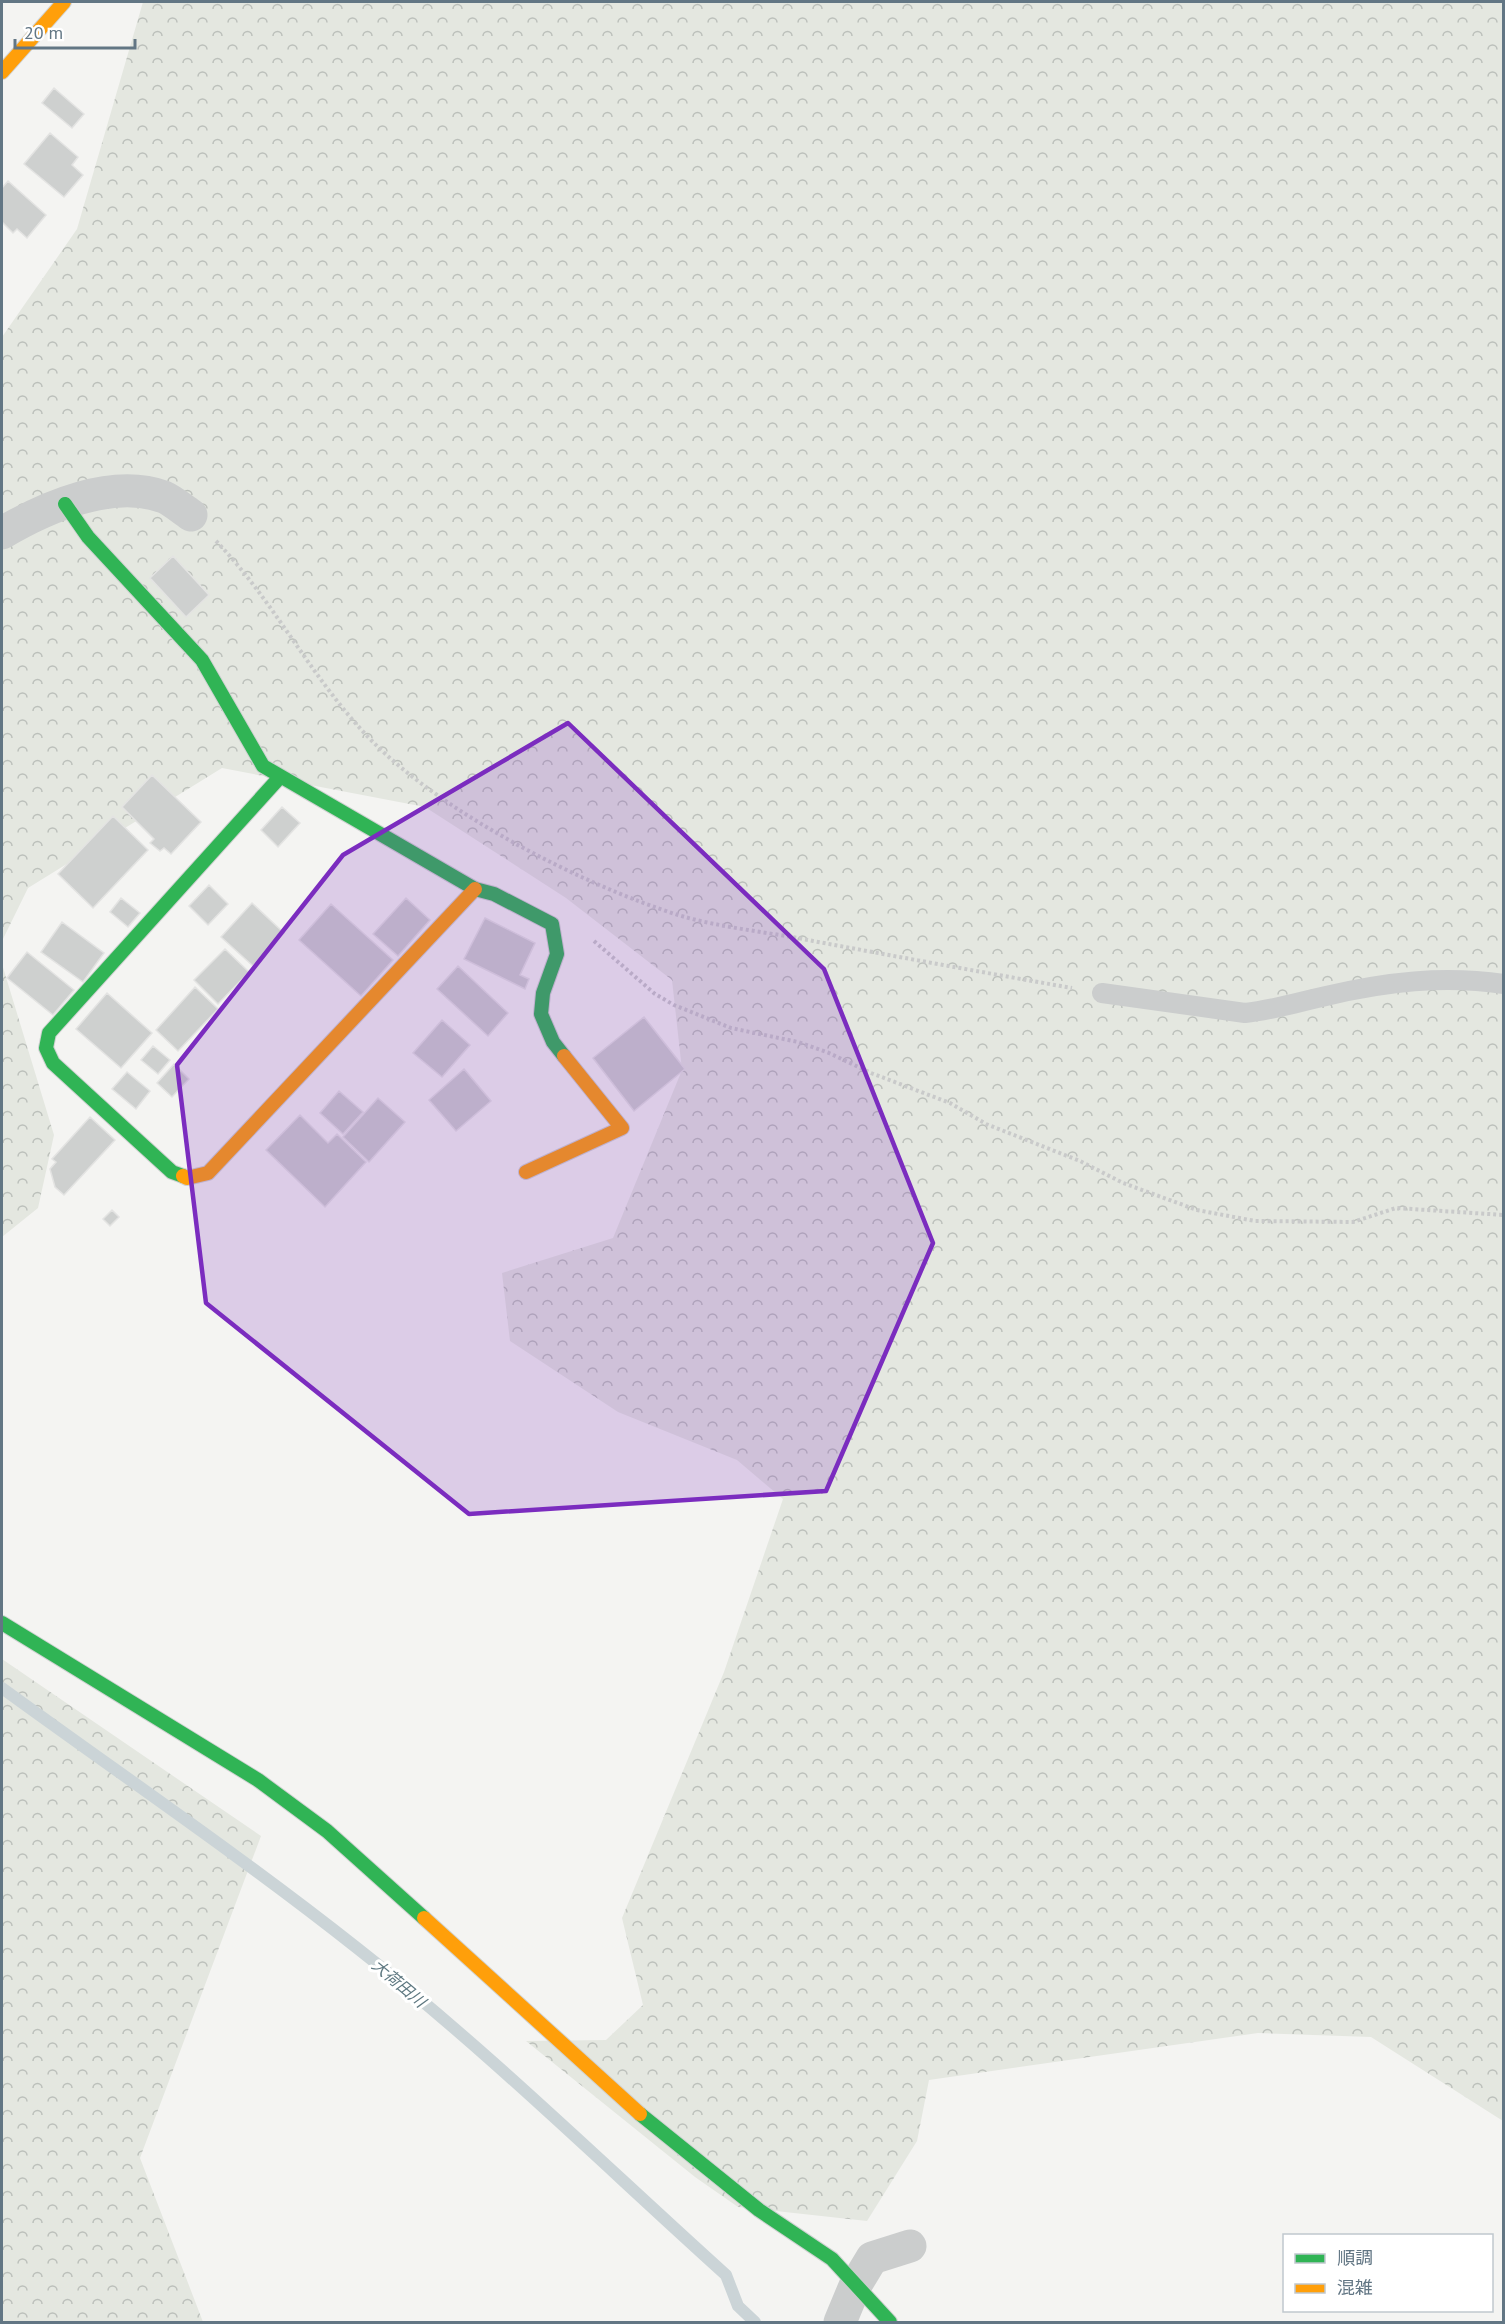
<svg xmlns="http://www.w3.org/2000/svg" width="1505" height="2324" viewBox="0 0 1505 2324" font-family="'PT Sans','Noto Sans JP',sans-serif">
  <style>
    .forest { fill: url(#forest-crowns) }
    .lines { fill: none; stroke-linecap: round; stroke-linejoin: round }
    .stream { stroke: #cbd4d7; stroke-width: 12 }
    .building { fill: #ced0cf; stroke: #e3e3e2; stroke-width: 1.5 }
    .fast-casing { stroke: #d0d2d2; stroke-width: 16 }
    .slow-casing { stroke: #d0d2d2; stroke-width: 16 }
    .path { stroke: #c9caca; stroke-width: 4; stroke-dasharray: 3 3; stroke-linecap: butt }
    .lane { stroke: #cbcdcd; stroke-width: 20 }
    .street { stroke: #cbcdcd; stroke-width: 33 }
    .fast { stroke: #30b455; stroke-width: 14 }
    .slow { stroke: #ff9f0a; stroke-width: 14 }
    .marked { fill: #7b2cbf; fill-opacity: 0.2; stroke: #7b2cbf; stroke-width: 4.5; stroke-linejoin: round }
    .labels { text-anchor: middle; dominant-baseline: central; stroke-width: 6; stroke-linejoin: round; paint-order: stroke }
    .water-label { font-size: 16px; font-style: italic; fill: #5e7881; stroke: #fff }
  </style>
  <defs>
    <pattern id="forest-crowns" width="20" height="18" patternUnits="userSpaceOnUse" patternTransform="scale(1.5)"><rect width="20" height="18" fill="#e4e7e0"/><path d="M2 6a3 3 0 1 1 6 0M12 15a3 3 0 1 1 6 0" fill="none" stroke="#bcc0bb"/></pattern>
  </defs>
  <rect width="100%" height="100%" fill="#f4f4f2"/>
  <path class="forest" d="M143 2H1503V2121L1371 2037 1258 2033 929 2080 917 2141 867 2221 738 2207 695 2177 526 2041 606 2040 643 2005 622 1918 724 1672 783 1499 737 1460 618 1412 510 1341 502 1273 613 1238 682 1070 672 980 566 898 425 807 222 768 28 888 2 941V337L77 229Z
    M2 964 54 1135 38 1208 2 1237Z
    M2 1659 261 1836 140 2158 203 2322H2Z"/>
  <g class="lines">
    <path class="stream" d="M2 1688C120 1774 242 1857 357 1948 486 2049 604 2165 726 2275L738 2306 755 2322"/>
  </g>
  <path class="building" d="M54 88 84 114 72 128 42 103Z
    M50 133 78 157 72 165 83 175 64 197 24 164Z
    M8 181 46 215 27 238 17 229 13 233 2 222V188Z
    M173 556 209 595 186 617 150 578Z
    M152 775 201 822 171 854 164 848 160 851 150 843 154 839 122 807Z
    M282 807 300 823 278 847 261 830Z
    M113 816 148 850 93 908 58 874Z
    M209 885 228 904 208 925 189 906Z
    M121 898 140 913 128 927 110 912Z
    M406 898 430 920 398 956 373 934Z
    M252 903 284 933 253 966 221 937Z
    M331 904 393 960 361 996 299 940Z
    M485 918 535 943 520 975 529 979 525 989 464 959Z
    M62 922 104 953 83 982 41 952Z
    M225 949 249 972 218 1004 194 980Z
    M27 952 74 990 53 1015 7 978Z
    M458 966 508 1013 488 1036 437 989Z
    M195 987 218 1009 178 1051 156 1030Z
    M107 993 152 1033 121 1068 76 1029Z
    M644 1017 685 1069 634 1111 593 1058Z
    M442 1020 470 1045 442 1077 413 1053Z
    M153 1046 170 1060 158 1074 141 1060Z
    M174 1064 189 1079 172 1097 157 1083Z
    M464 1069 491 1101 456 1131 429 1100Z
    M127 1072 150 1091 136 1109 112 1089Z
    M339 1091 363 1112 343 1134 320 1113Z
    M378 1098 405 1122 369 1162 343 1137Z
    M300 1115 328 1143 337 1134 366 1162 325 1207 266 1150Z
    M90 1117 115 1140 64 1195 55 1187 50 1169 56 1162 52 1159Z
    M112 1210 119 1217 110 1226 103 1219Z"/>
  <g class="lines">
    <g class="fast-casing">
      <path id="fast" d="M65 504 88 537 202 660 263 766 475 889 494 894 552 924 557 954 543 993 541 1014 553 1042 564 1056
        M183 1176 172 1172 53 1063 46 1048 49 1033 280 777
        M2 1623 258 1780 327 1831 424 1918
        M640 2114 759 2210 832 2259 890 2322"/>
    </g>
    <g class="slow-casing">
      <path id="slow" d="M2 72 64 2
        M526 1172 622 1128 564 1056
        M183 1176 187 1178 208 1173 475 889
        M424 1918 640 2114"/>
    </g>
    <path class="path" d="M216 541C275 602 312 680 372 741 444 814 581 884 678 915 721 928 769 932 813 941 899 957 986 973 1072 988
      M594 941 655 994 674 1005 731 1028 798 1042 829 1053 871 1073 950 1103 986 1124 1080 1161 1123 1183 1197 1210 1255 1221 1353 1222 1396 1208 1504 1215"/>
    <path class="lane" d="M1102 993 1245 1013C1273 1010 1299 1002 1326 996 1385 982 1443 975 1504 984"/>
    <path class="street" d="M2 533C46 507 112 478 164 497 173 501 182 509 191 515
      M840 2322 855 2286 872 2258 910 2246"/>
    <use href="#fast" class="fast"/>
    <use href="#slow" class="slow"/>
  </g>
  <path class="marked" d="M568 723 824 969 933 1243 826 1491 469 1514 206 1303 177 1065 343 855Z"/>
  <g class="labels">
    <g class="water-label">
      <text transform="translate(399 1983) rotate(40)">大荷田川</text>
    </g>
  </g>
  <rect width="1505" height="2324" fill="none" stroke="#627684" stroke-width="6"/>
  <rect x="1283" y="2234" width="210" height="78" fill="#ffffff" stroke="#c0c8ce" stroke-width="1.5"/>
  <rect x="1295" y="2254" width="30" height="9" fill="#30b455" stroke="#c0c8ce" stroke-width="1.5"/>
  <text x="1337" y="2264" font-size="18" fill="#627684">順調</text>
  <rect x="1295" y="2284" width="30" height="9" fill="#ff9f0a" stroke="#c0c8ce" stroke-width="1.5"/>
  <text x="1337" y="2294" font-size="18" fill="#627684">混雑</text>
  <path d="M15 39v9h120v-9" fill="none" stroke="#627684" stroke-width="3"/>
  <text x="24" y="39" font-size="18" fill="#627684" stroke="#ffffff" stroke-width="4.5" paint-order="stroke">20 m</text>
</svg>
